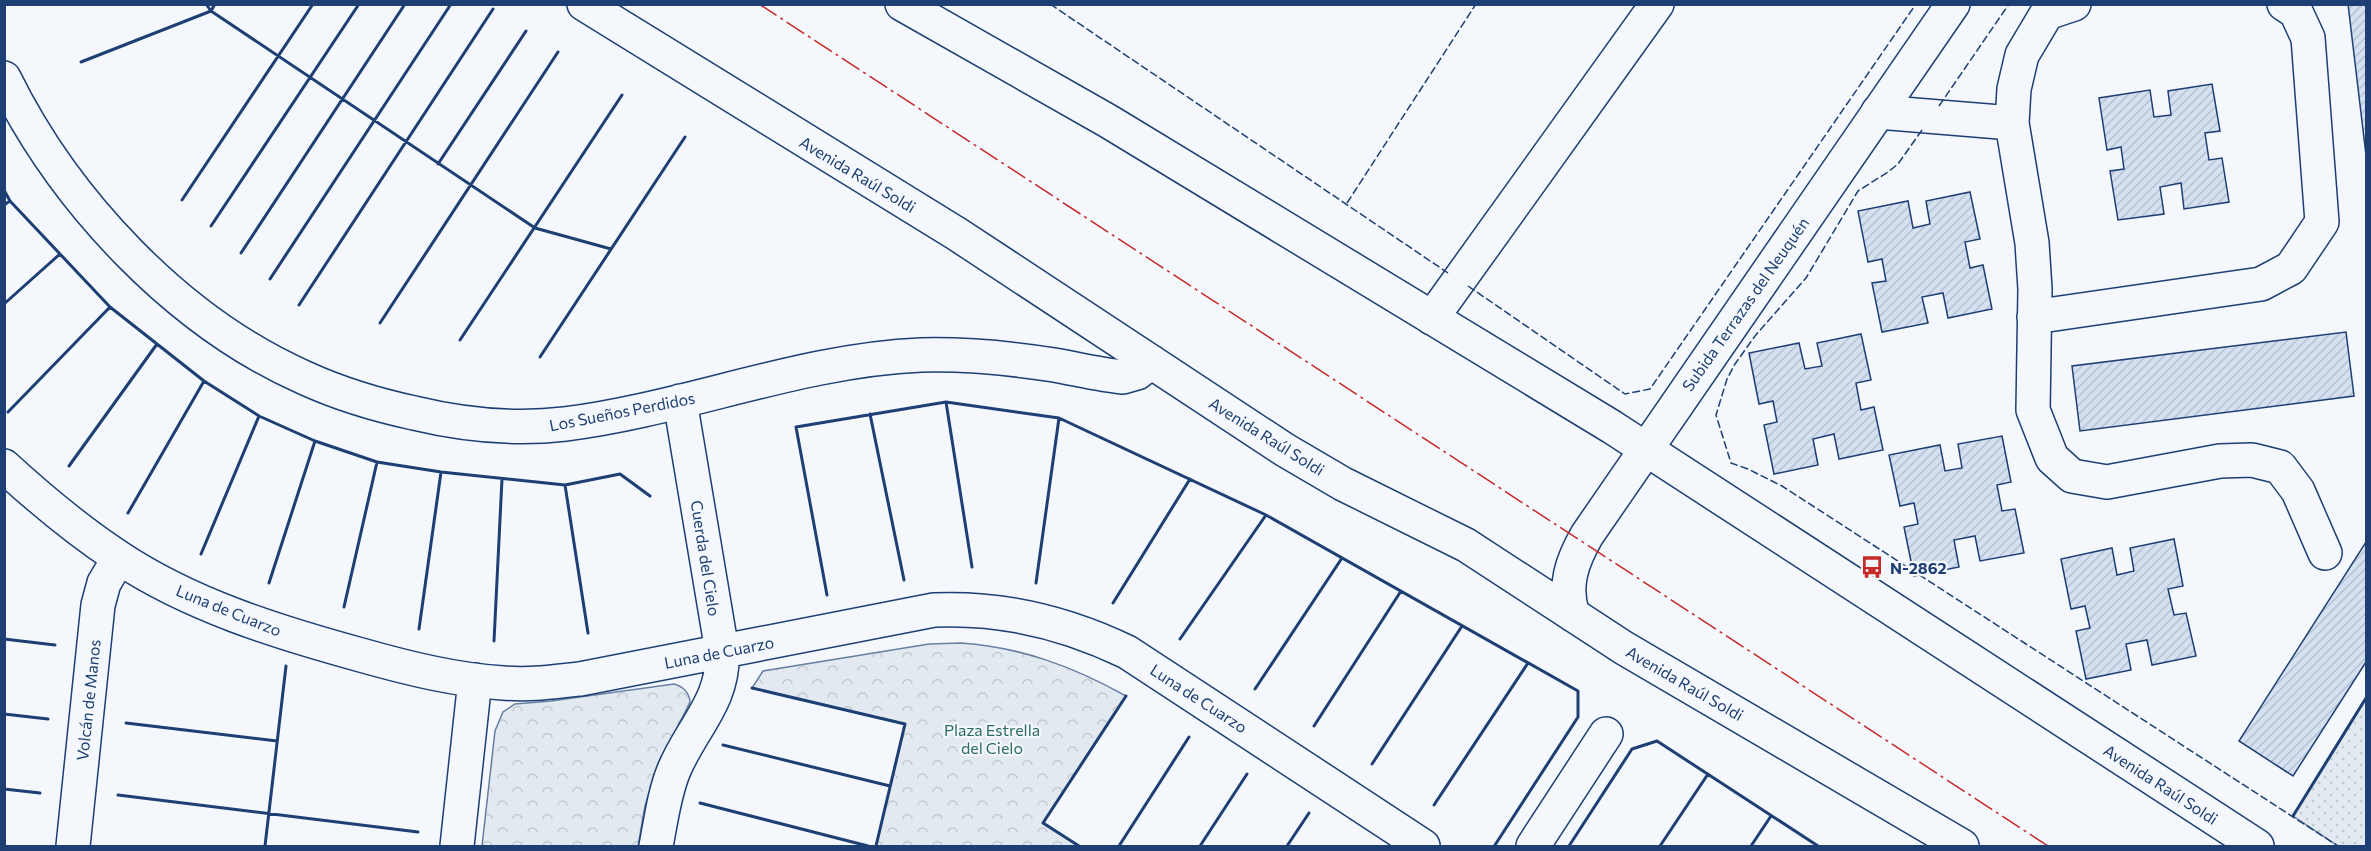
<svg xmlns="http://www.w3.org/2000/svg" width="2371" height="851" viewBox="0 0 2371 851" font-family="Commissioner,sans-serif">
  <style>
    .grass { fill: url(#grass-dots); stroke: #687fa3; stroke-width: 1.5 }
    .park { fill: url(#park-crowns); stroke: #687fa3; stroke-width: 1.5 }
    .building { fill: url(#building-hatch); stroke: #1d3f73; stroke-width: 1.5 }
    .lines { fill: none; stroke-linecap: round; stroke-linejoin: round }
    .minor-casing { stroke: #1d3f73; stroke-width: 36 }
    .major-casing { stroke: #1d3f73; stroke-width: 36 }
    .minor { stroke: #f4f7fb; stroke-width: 33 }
    .major { stroke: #f4f7fb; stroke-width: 33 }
    .fence { stroke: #1d3f73; stroke-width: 1.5; stroke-dasharray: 8 3; stroke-linecap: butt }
    .wall { stroke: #1d3f73; stroke-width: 3 }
    .power { stroke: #c62828; stroke-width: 1.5; stroke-dasharray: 21 4.5 3 4.5; stroke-linecap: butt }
    .labels { text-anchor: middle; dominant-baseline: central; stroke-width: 4.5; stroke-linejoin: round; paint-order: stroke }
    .street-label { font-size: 16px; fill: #1d3f73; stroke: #f4f7fb }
    .poi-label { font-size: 16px; font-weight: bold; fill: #1d3f73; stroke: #f4f7fb; text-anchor: start }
    .park-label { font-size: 16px; fill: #2c6c60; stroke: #f4f7fb }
  </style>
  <defs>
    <pattern id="grass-dots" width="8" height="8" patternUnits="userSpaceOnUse" patternTransform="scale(1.5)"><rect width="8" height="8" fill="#e3e9f0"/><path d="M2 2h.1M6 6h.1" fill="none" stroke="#c2c9d1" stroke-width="1.8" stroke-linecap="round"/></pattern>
    <pattern id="park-crowns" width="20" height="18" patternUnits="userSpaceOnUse" patternTransform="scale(1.5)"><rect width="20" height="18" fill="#e3e9f0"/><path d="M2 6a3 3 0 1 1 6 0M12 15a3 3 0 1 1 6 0" fill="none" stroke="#c2c9d1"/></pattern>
    <pattern id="building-hatch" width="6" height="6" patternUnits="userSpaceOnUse" patternTransform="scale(1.5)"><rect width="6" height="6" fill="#d5e0f0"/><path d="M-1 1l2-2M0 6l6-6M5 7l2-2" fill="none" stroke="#b6c1d1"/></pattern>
  </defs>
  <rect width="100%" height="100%" fill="#f4f7fb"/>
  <path class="grass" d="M2366 698V846H2338L2293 816Z"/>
  <path class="park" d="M961 643C1021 647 1074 667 1126 696L1043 822 1079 846H876L905 724 752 688 763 671 929 644Z
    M674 684C684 687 689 692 690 702L657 768 645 806 638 846H482L495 731 503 712 515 704 551 701Z"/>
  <path class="building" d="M2348 4H2366V155Z
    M2212 84 2220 131 2205 133 2209 160 2222 158 2229 202 2184 209 2181 183 2160 187 2164 214 2118 220 2110 171 2124 169 2121 147 2107 150 2099 98 2150 90 2154 117 2171 115 2168 91Z
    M1970 192 1980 239 1965 242 1970 268 1983 265 1992 309 1948 318 1943 293 1922 297 1928 323 1882 332 1872 283 1886 281 1882 259 1868 262 1858 211 1908 201 1913 228 1930 224 1926 201Z
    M2346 332 2354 396 2080 431 2072 366Z
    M1861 334 1871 380 1856 383 1861 410 1874 407 1883 450 1839 459 1834 434 1813 439 1818 465 1774 474 1764 425 1777 422 1773 401 1759 404 1749 353 1799 343 1805 369 1822 366 1817 343Z
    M2002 436 2011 482 1997 485 2002 511 2015 509 2024 553 1980 561 1975 536 1954 540 1959 567 1914 576 1904 527 1918 524 1914 503 1900 506 1889 455 1940 445 1945 471 1962 468 1958 444Z
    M2174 539 2183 586 2168 589 2174 615 2186 613 2196 656 2152 665 2147 640 2126 644 2131 670 2086 679 2076 631 2090 628 2085 606 2071 609 2061 559 2112 548 2117 575 2134 571 2130 548Z
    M2366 542V662L2293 776 2239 741Z"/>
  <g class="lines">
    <g class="minor-casing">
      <path id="minor" d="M4 78C65 202 178 322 305 378 340 394 377 405 414 413 464 425 514 430 565 424 685 409 800 360 921 355 965 354 1010 358 1054 365 1077 369 1100 375 1123 377L1137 373 1151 362
        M1878 112 2012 123 2032 243 2035 289 2033 410 2052 458 2072 476 2107 482 2220 461 2252 460 2280 467 2298 491 2325 553
        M2012 123 2014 89 2022 55 2047 13 2074 4
        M2034 317 2261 284 2291 268 2322 222 2308 38 2296 12 2284 4
        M1432 318 1657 4
        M4 466C40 499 77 530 118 557 190 605 277 632 361 655 407 668 455 680 503 683 529 685 554 682 580 679L934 610C1001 607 1067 623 1127 652L1423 846
        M73 846 98 605 104 583 119 558
        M457 846 475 680
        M656 846C661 821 664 794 674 770 692 727 725 700 722 651L680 401
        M1533 846 1606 734"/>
    </g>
    <g class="major-casing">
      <path id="major" d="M584 4 957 234 1285 450 1343 484 1466 545 1624 648 1962 846
        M902 4 1108 121 1612 427 2257 846
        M1573 615C1563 586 1572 561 1587 535L1953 4"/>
    </g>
    <use href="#minor" class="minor"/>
    <use href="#major" class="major"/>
    <path class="fence" d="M1050 4 1448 273
      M1939 106 2009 4
      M1922 130 1898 164 1888 172 1858 191 1806 278 1755 336 1735 364 1727 379 1716 415 1731 463 1748 469 1782 486 2338 846
      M1347 203 1476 4
      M1468 286 1625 394 1650 389 1916 4"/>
    <path class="wall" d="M206 4 211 11 535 228 611 249
      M81 62 211 11 215 4
      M438 164 526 31
      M4 190 10 201 110 307 204 381 259 416 315 441 377 462 441 472 565 485 620 474 650 496
      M182 200 313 4
      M4 205 10 201
      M211 226 359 4
      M241 253 405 4
      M270 279 451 4
      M4 304 60 254
      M299 305 493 9
      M380 323 558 52
      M460 340 622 95
      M540 357 685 137
      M946 402 972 567
      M8 412 110 307
      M870 414 904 580
      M69 466 157 344
      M565 485 588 633
      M128 513 204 381
      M201 554 259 416
      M269 583 315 441
      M1036 583 1059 418
      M827 595 796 427 946 402 1059 418 1266 515 1578 691V717L1495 845
      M1113 603 1190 479
      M344 607 377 462
      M419 629 441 472
      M4 639 55 645
      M1180 639 1266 515
      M494 641 502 479
      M752 688 905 724 876 846
      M1255 689 1342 558
      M4 714 48 719
      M126 723 277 741
      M1314 726 1401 591
      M723 745 890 786
      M1372 764 1462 626
      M4 789 40 793
      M118 795 418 832
      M700 803 868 846
      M1434 805 1528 663
      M2293 816 2366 698
      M265 846 286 666
      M1079 846 1043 823 1126 696
      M1119 846 1189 737
      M1200 846 1247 774
      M1287 846 1309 813
      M1569 846 1632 749 1657 741 1818 846
      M1660 846 1708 774
      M1751 846 1771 816"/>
    <path class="power" d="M759 4 2048 846"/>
  </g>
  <defs>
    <g id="bus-bare" transform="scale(1.8)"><path d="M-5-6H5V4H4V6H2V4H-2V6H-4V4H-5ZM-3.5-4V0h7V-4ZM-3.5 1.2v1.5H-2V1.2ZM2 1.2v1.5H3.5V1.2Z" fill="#c62828" stroke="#f4f7fb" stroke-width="2.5" paint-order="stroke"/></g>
  </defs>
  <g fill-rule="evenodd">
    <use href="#bus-bare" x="1872" y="567"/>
  </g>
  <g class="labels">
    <g class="street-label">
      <text transform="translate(858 174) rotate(31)">Avenida Raúl Soldi</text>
      <text transform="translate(1745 304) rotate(-55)">Subida Terrazas del Neuquén</text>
      <text transform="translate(622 411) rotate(-11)">Los Sueños Perdidos</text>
      <text transform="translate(1267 436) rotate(32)">Avenida Raúl Soldi</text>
      <text transform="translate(706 558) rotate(81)">Cuerda del Cielo</text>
      <text transform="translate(229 610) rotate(22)">Luna de Cuarzo</text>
      <text transform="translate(719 652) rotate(-11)">Luna de Cuarzo</text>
      <text transform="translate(1685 683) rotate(30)">Avenida Raúl Soldi</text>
      <text transform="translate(1199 698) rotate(33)">Luna de Cuarzo</text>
      <text transform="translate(88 700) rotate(-84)">Volcán de Manos</text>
      <text transform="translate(2161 784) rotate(33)">Avenida Raúl Soldi</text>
    </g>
    <g class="poi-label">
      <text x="1890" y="567">N-2862</text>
    </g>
    <g class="park-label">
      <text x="992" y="729">Plaza Estrella<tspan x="992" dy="18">del Cielo</tspan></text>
    </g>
  </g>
  <rect width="2371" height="851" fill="none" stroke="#1d3f73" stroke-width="12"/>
</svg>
